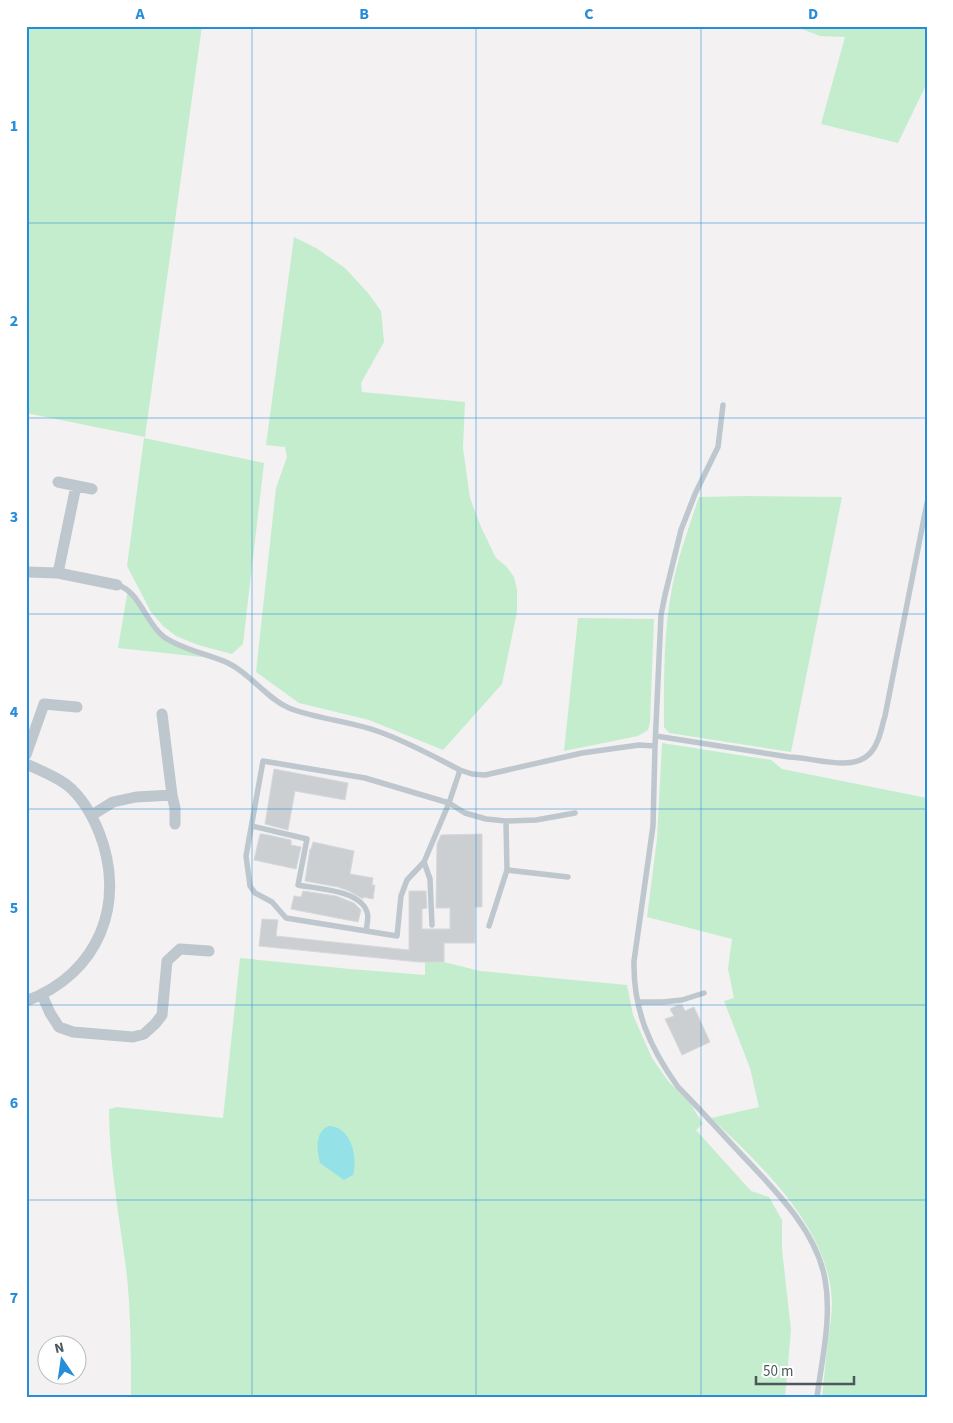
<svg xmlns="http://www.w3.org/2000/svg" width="953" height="1423" viewBox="0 0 953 1423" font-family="'Source Sans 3',sans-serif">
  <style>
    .green { fill: #c4edce }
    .water { fill: #94e1e7 }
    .building { fill: #cbcfd2; stroke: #d6d8dc }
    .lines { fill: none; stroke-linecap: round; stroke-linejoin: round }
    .service { stroke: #bec7cd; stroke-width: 5.5 }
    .minor { stroke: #bec7cd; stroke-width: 11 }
    .grid { fill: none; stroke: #268dd9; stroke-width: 1; stroke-opacity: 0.55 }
    .neatline { fill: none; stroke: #268dd9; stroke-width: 2 }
    .grid-label { font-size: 16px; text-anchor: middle; font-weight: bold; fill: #268dd9 }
  </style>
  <rect width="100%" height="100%" fill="#f3f1f2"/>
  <path class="green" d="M26 26H202L145 437 26 413Z
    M794 26H927V83L898 143 821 124 845 37 820 36Z
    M294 237 316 248 345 268 368 293 381 311 384 342 361 383 362 392 465 402 463 448 470 498 481 527 496 558 506 566 514 577 517 589V612L502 684 443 750 369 720 299 703 256 672 276 488 287 457 285 447 266 445Z
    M144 438 264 463 243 644 232 654 198 645 176 636 163 626 151 612 127 566Z
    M747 496 842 497 791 752 669 733 664 727C664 675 663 621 676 570 682 546 691 521 699 497Z
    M128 589 164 637 211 658 118 648Z
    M578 618 654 619 650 722 648 730 638 736 564 751Z
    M662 743 771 760 782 769 927 798V1397H822C824 1378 826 1359 828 1340 830 1327 832 1314 832 1302 829 1228 761 1165 711 1118L759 1107 750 1068 724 1001 734 998 728 969 732 939 647 917 657 839Z
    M240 958 350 969 425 975V962H444L480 971 627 985 633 1015 652 1058 668 1081 690 1103 703 1124 696 1130 751 1191 769 1197 782 1220V1249L791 1330 785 1397H131C131 1354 131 1311 126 1268 119 1215 109 1162 109 1109L117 1107 223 1118Z"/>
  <path class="water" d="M329 1126C351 1127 358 1156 353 1175L344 1180 320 1163C317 1150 314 1132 329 1126Z"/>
  <path class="building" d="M274 769 348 783 345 800 295 791 288 830 265 824Z
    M260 834H263L291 840V845L301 847 296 869 254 860Z
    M482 834V907H475V943H444V962H419L259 946 262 919 278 920 276 936 409 950V891H426L427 908 422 909V929H450V908H436L437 844 441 835Z
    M313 842 354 851 350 874 373 878 372 885H375L373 899 363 897V899L349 891 338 887 305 881 310 849H311Z
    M303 891 336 896 354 903 361 910 358 922 291 909 294 896 301 897Z
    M678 1005H682L685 1011 694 1007 710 1042 682 1055 665 1019 674 1016 670 1009Z"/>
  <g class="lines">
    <path class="service" d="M117 585C139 590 146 624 164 637 183 650 208 654 228 663 251 674 266 698 289 708 317 719 349 721 377 731 406 741 433 756 460 770L472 774 485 775 582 753 639 745 655 746 653 826 634 961C633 1010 650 1048 678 1087 700 1109 720 1132 741 1154 774 1189 816 1230 825 1279 832 1318 822 1358 817 1397
      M656 736 789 757C817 757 863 778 877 742 881 734 882 725 885 716L927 503
      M655 746 661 615 665 595 681 530 695 494 718 447 723 405
      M460 770 449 803 424 862 407 880 401 896 397 936 286 918 272 902 255 893 250 886 246 856 263 761 365 778 449 803 465 813 486 819 506 821 536 820 575 813
      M252 826 307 839 298 885C318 889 360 890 367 912 369 917 367 925 366 931
      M424 862 430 879 432 925
      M507 870 568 877
      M489 926 507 870 506 821
      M638 1002H663L682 1000 704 993"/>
    <path class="minor" d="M58 482 92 489
      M26 572 58 573 117 585
      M58 573 76 486
      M26 755 44 704 77 707
      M26 764C40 770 55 776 67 785 82 797 92 815 99 832 127 903 99 974 26 1001
      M172 795 175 808V824
      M92 815 113 802 136 797 172 795 162 714
      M42 995 50 1013 59 1027 73 1032 133 1037 144 1034 155 1024 162 1015 167 961 180 949 209 951"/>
  </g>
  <path class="grid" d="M252 26V1397M476 26V1397M701 26V1397M26 223H927M26 418H927M26 614H927M26 809H927M26 1005H927M26 1200H927"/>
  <rect width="953" height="1423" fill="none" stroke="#ffffff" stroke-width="55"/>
  <g transform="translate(62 1360) rotate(347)"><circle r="24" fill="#ffffff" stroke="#b7bcbe"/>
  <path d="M0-4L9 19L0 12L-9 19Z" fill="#268dd9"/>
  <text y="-8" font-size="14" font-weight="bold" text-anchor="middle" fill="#4a575d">N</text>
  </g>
  <path d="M756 1376v8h98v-8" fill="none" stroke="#4a575d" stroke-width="2.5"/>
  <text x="763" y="1376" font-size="15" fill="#4a575d" stroke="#ffffff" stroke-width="4" paint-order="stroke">50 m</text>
  <rect x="28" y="28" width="898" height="1368" class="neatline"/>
  <g class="grid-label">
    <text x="140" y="19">A</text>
    <text x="364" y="19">B</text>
    <text x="589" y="19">C</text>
    <text x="813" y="19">D</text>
    <text x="14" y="131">1</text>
    <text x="14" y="326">2</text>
    <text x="14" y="522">3</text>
    <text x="14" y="717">4</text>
    <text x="14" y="913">5</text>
    <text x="14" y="1108">6</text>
    <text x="14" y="1303">7</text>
  </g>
</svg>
